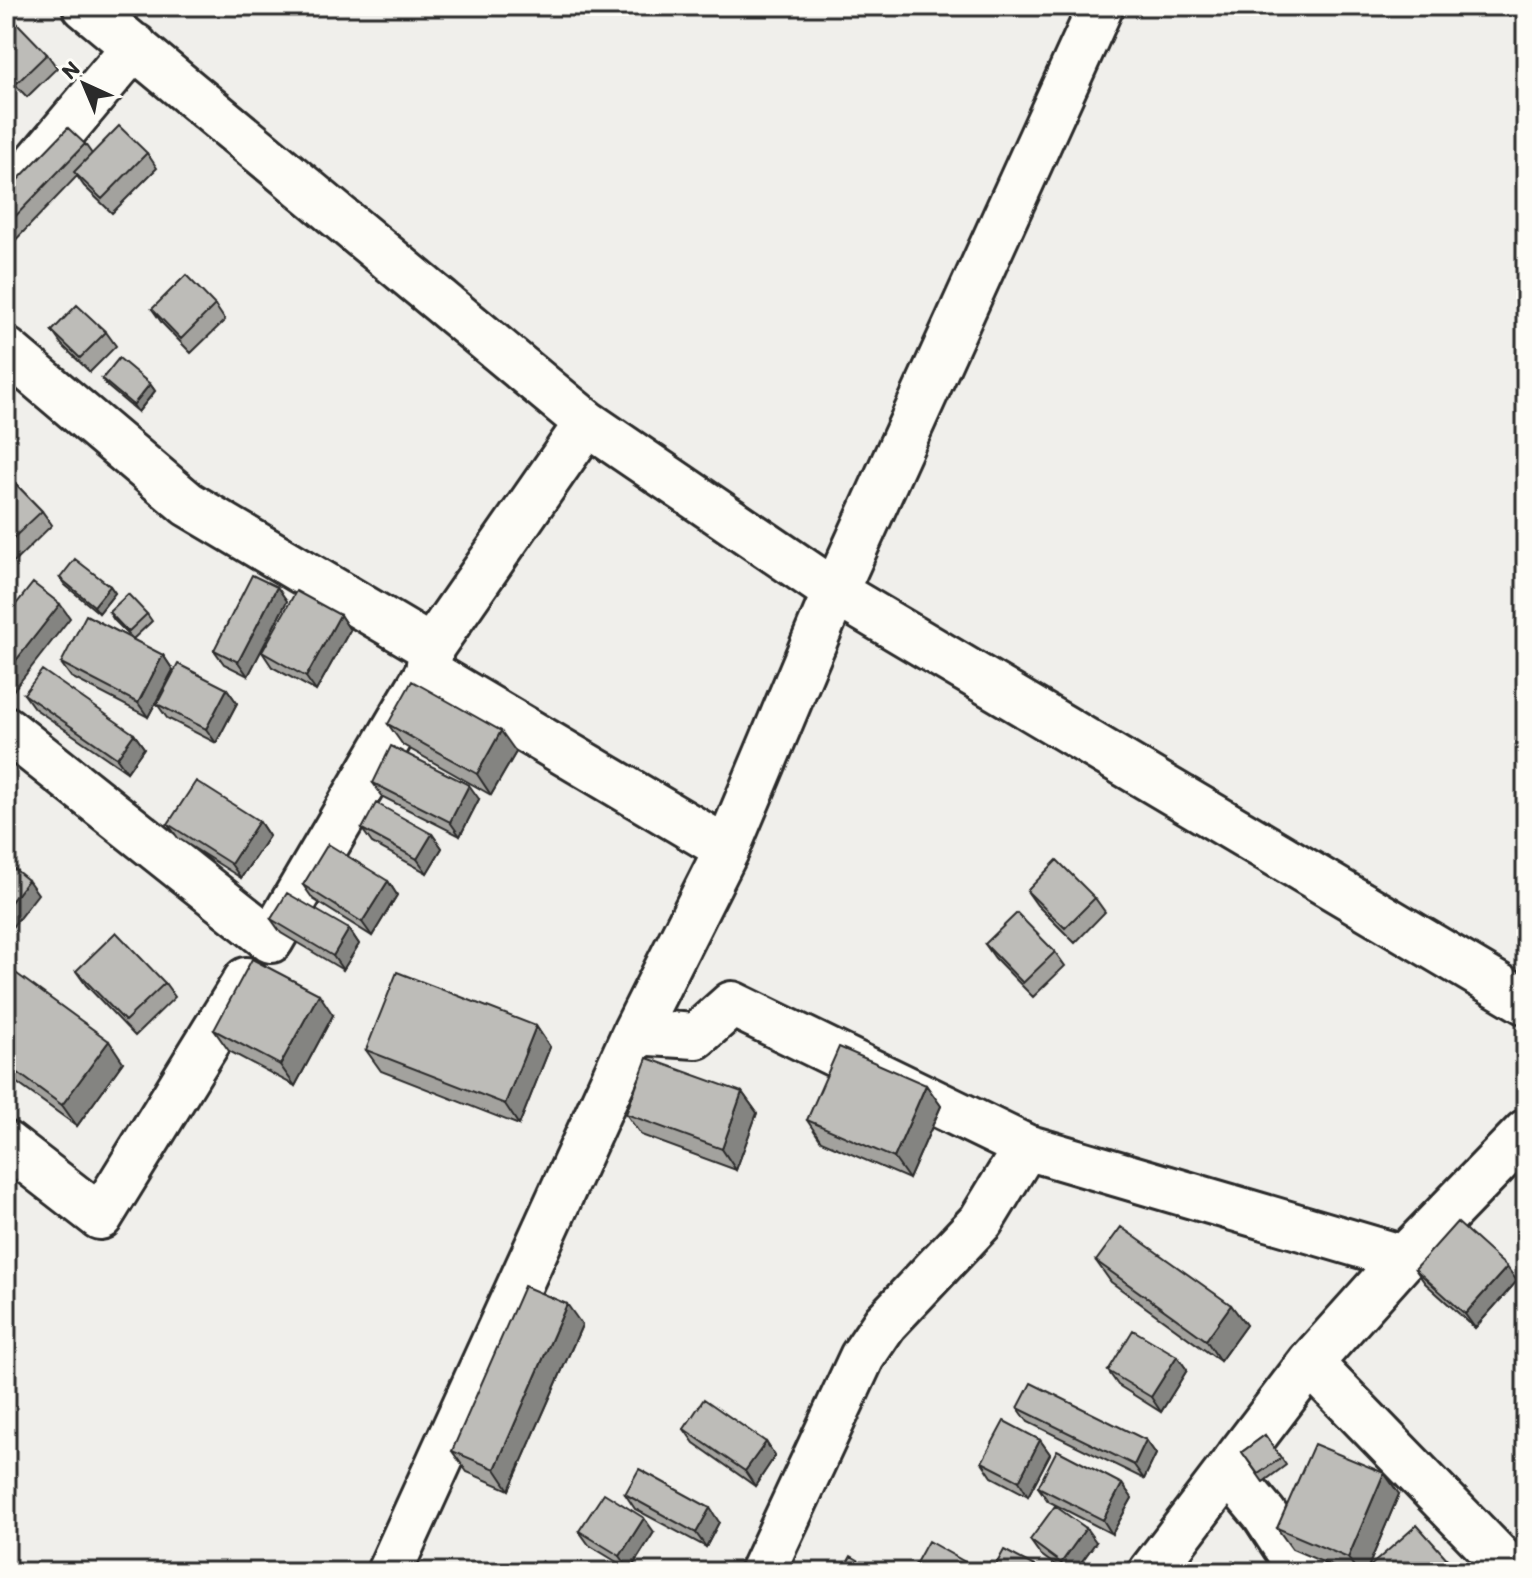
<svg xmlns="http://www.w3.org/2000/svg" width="1532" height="1578" viewBox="0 0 1532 1578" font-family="Itim,sans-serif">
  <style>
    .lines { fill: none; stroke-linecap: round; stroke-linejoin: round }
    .minor-casing { stroke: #2b2b2b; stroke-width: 50 }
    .minor { stroke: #fdfcf7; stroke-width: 44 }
    .wall { fill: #a3a29e; stroke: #2b2b2b; stroke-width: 2 }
    .shaded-wall { fill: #848481; stroke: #2b2b2b; stroke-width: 2 }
    .building { fill: #bdbcb8; stroke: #2b2b2b; stroke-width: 2 }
  </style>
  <rect width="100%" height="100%" fill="#f0efeb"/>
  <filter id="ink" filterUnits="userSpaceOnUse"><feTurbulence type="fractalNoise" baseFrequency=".0125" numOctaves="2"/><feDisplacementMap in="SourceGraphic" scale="16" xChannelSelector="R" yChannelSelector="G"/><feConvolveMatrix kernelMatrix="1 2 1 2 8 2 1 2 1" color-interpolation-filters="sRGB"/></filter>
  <g filter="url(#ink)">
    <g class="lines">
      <g class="minor-casing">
        <path id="minor" d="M85 6 587 423 835 592 1526 1002
          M6 199 135 46
          M6 350 188 504 431 648 428 672 271 940 6 729
          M431 648 587 423
          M428 672 727 849
          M635 1032 696 1036 732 1004 1026 1147 1404 1258
          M6 1144 100 1217 246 980
          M1310 1363 1513 1572
          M1228 1471 1264 1514 1302 1572
          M389 1572 635 1032 727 849 835 592 1101 6
          M762 1572 862 1357 885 1323 981 1221 1026 1147
          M1151 1572 1310 1363 1404 1258 1526 1132"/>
      </g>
      <use href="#minor" class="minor"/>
    </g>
    <path class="wall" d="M6 31 47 54 57 68 27 97 6 75Z
      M85 144 92 154 147 153 157 168 112 213 84 186 77 176 6 250V192Z
      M215 305 225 320 191 353 162 323 152 309Z
      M52 331 106 332 116 346 90 372 62 345Z
      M102 379 150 384 155 391 138 412 107 386Z
      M6 474 42 511 52 525 10 566 6 562Z
      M60 578 110 586 115 593 99 613 65 585Z
      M277 587 287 601 248 676 224 664 214 650Z
      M109 612 147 614 152 621 133 639 114 620Z
      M340 615 350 630 316 691 272 667 262 652Z
      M163 655 173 670 148 717 71 677 61 663Z
      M227 689 237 703 216 743 167 718 157 704Z
      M24 694 134 734 144 748 127 772 34 708Z
      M388 724 516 752 491 795 403 745Z
      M373 783 479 799 460 836 383 797Z
      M259 821 269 836 241 878 178 838 168 824Z
      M362 829 432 834 442 848 427 873 372 843Z
      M388 881 397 895 372 936 313 899 303 885Z
      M1027 891 1095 898 1105 912 1075 943 1037 905Z
      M271 919 349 929 359 944 343 970 281 933Z
      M985 944 1055 952 1065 966 1033 997 995 958Z
      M6 966 123 1062 77 1126 6 1075Z
      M76 971 165 983 175 997 135 1036 86 985Z
      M333 1015 295 1086 229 1051 214 1030Z
      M536 1026 550 1047 519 1125 381 1071 366 1050Z
      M926 1085 941 1106 909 1179 821 1141 807 1120Z
      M742 1092 757 1113 736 1170 641 1135 626 1114Z
      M1096 1261 1231 1305 1246 1325 1220 1361 1111 1282Z
      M1415 1269 1517 1281 1475 1328 1425 1283Z
      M582 1325 509 1490 467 1472 452 1451Z
      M1177 1356 1187 1370 1161 1412 1118 1385 1108 1371Z
      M1018 1408 1146 1440 1156 1454 1144 1479 1028 1422Z
      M684 1429 766 1442 775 1456 755 1486 694 1443Z
      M1265 1435 1286 1465 1263 1482 1242 1452Z
      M1040 1440 1050 1454 1028 1496 992 1477 982 1462Z
      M1122 1484 1132 1498 1112 1534 1048 1501 1038 1487Z
      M625 1494 719 1522 706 1547 635 1509Z
      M1399 1494 1366 1572H1346L1292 1549 1277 1528Z
      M579 1531 654 1532 630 1570 589 1545Z
      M1030 1540 1096 1542 1074 1572H1064L1040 1554Z"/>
    <path class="shaded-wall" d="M150 384 155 391 138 412 133 405Z
      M110 586 115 593 99 613 94 606Z
      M277 587 287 601 248 676 238 662Z
      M60 604 70 618 12 692 6 682V673Z
      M340 615 350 630 316 691 306 677Z
      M163 655 173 670 148 717 138 703Z
      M227 689 237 703 216 743 206 729Z
      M501 731 516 752 491 795 477 774Z
      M134 734 144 748 127 772 117 758Z
      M469 785 479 799 460 836 450 822Z
      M259 821 269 836 241 878 231 864Z
      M432 834 442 848 427 873 417 859Z
      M28 880 38 894 6 935V908Z
      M388 881 397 895 372 936 362 922Z
      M349 929 359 944 343 970 333 956Z
      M319 994 333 1015 295 1086 280 1065Z
      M536 1026 550 1047 519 1125 505 1104Z
      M109 1041 123 1062 77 1126 62 1105Z
      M926 1085 941 1106 909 1179 894 1158Z
      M742 1092 757 1113 736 1170 722 1149Z
      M1507 1267 1517 1281 1475 1328 1465 1314Z
      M567 1304 582 1325 509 1490 495 1469Z
      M1231 1305 1246 1325 1220 1361 1206 1340Z
      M1177 1356 1187 1370 1161 1412 1151 1397Z
      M1040 1440 1050 1454 1028 1496 1019 1481Z
      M1146 1440 1156 1454 1144 1479 1134 1465Z
      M766 1442 775 1456 755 1486 745 1471Z
      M1384 1473 1399 1494 1366 1572H1358L1348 1558Z
      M1122 1484 1132 1498 1112 1534 1103 1520Z
      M710 1508 719 1522 706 1547 696 1533Z
      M644 1518 654 1532 630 1570 620 1556Z
      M1086 1528 1096 1542 1074 1572H1067L1061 1563Z"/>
    <path class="building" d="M16 22 47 54 17 83 6 71V31Z
      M119 126 147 153 102 199 74 172Z
      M68 128 85 144 6 226V192Z
      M186 275 215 305 181 339 152 309Z
      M77 305 106 332 80 358 52 331Z
      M119 358 150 384 133 405 102 379Z
      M6 474 42 511 6 545Z
      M75 559 110 586 94 606 60 578Z
      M252 575 277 587 238 662 214 650Z
      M33 583 60 604 6 673V617Z
      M296 591 340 615 306 677 262 652Z
      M128 594 147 614 128 632 109 612Z
      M86 615 163 655 138 703 61 663Z
      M178 664 227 689 206 729 157 704Z
      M42 670 134 734 117 758 24 694Z
      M412 681 501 731 477 774 388 724Z
      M391 746 469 785 450 822 373 783Z
      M196 781 259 821 231 864 168 824Z
      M376 803 432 834 417 859 362 829Z
      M328 844 388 881 362 922 303 885Z
      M1057 860 1095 898 1065 928 1027 891Z
      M6 862 28 880 6 908Z
      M287 893 349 929 333 956 271 919Z
      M1017 913 1055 952 1023 983 985 944Z
      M116 932 165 983 125 1021 76 971Z
      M252 959 319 994 280 1065 214 1030Z
      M6 966 109 1041 62 1105 6 1064Z
      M397 972 536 1026 505 1104 366 1050Z
      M839 1047 926 1085 894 1158 807 1120Z
      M647 1058 742 1092 722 1149 626 1114Z
      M1457 1222 1507 1267 1465 1314 1415 1269Z
      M1121 1227 1231 1305 1206 1340 1096 1261Z
      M524 1286 567 1304 495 1469 452 1451Z
      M1133 1330 1177 1356 1151 1397 1108 1371Z
      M1031 1383 1146 1440 1134 1465 1018 1408Z
      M704 1399 766 1442 745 1471 684 1429Z
      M1004 1421 1040 1440 1019 1481 982 1462Z
      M1265 1435 1281 1458 1258 1474 1242 1452Z
      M1314 1444 1384 1473 1348 1558 1277 1528Z
      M1057 1450 1122 1484 1103 1520 1038 1487Z
      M639 1469 710 1508 696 1533 625 1494Z
      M604 1493 644 1518 620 1556 579 1531Z
      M1055 1506 1086 1528 1061 1563 1030 1540Z
      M1417 1525 1457 1570 1455 1572H1374L1369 1567Z
      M928 1541 979 1570 978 1572H911Z
      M1004 1550 1046 1572H992Z
      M851 1556 879 1572H842Z
      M542 1561 554 1572H532Z"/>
  </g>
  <rect width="1532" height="1578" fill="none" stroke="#fdfcf7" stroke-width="32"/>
  <rect x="16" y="16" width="1500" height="1546" fill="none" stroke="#2b2b2b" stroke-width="3" filter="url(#ink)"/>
  <g transform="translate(84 84) rotate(316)" stroke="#fdfcf7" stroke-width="6" paint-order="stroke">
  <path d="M0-6L14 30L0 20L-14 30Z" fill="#2b2b2b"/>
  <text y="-12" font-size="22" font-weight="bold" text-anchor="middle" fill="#2b2b2b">N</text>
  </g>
</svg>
